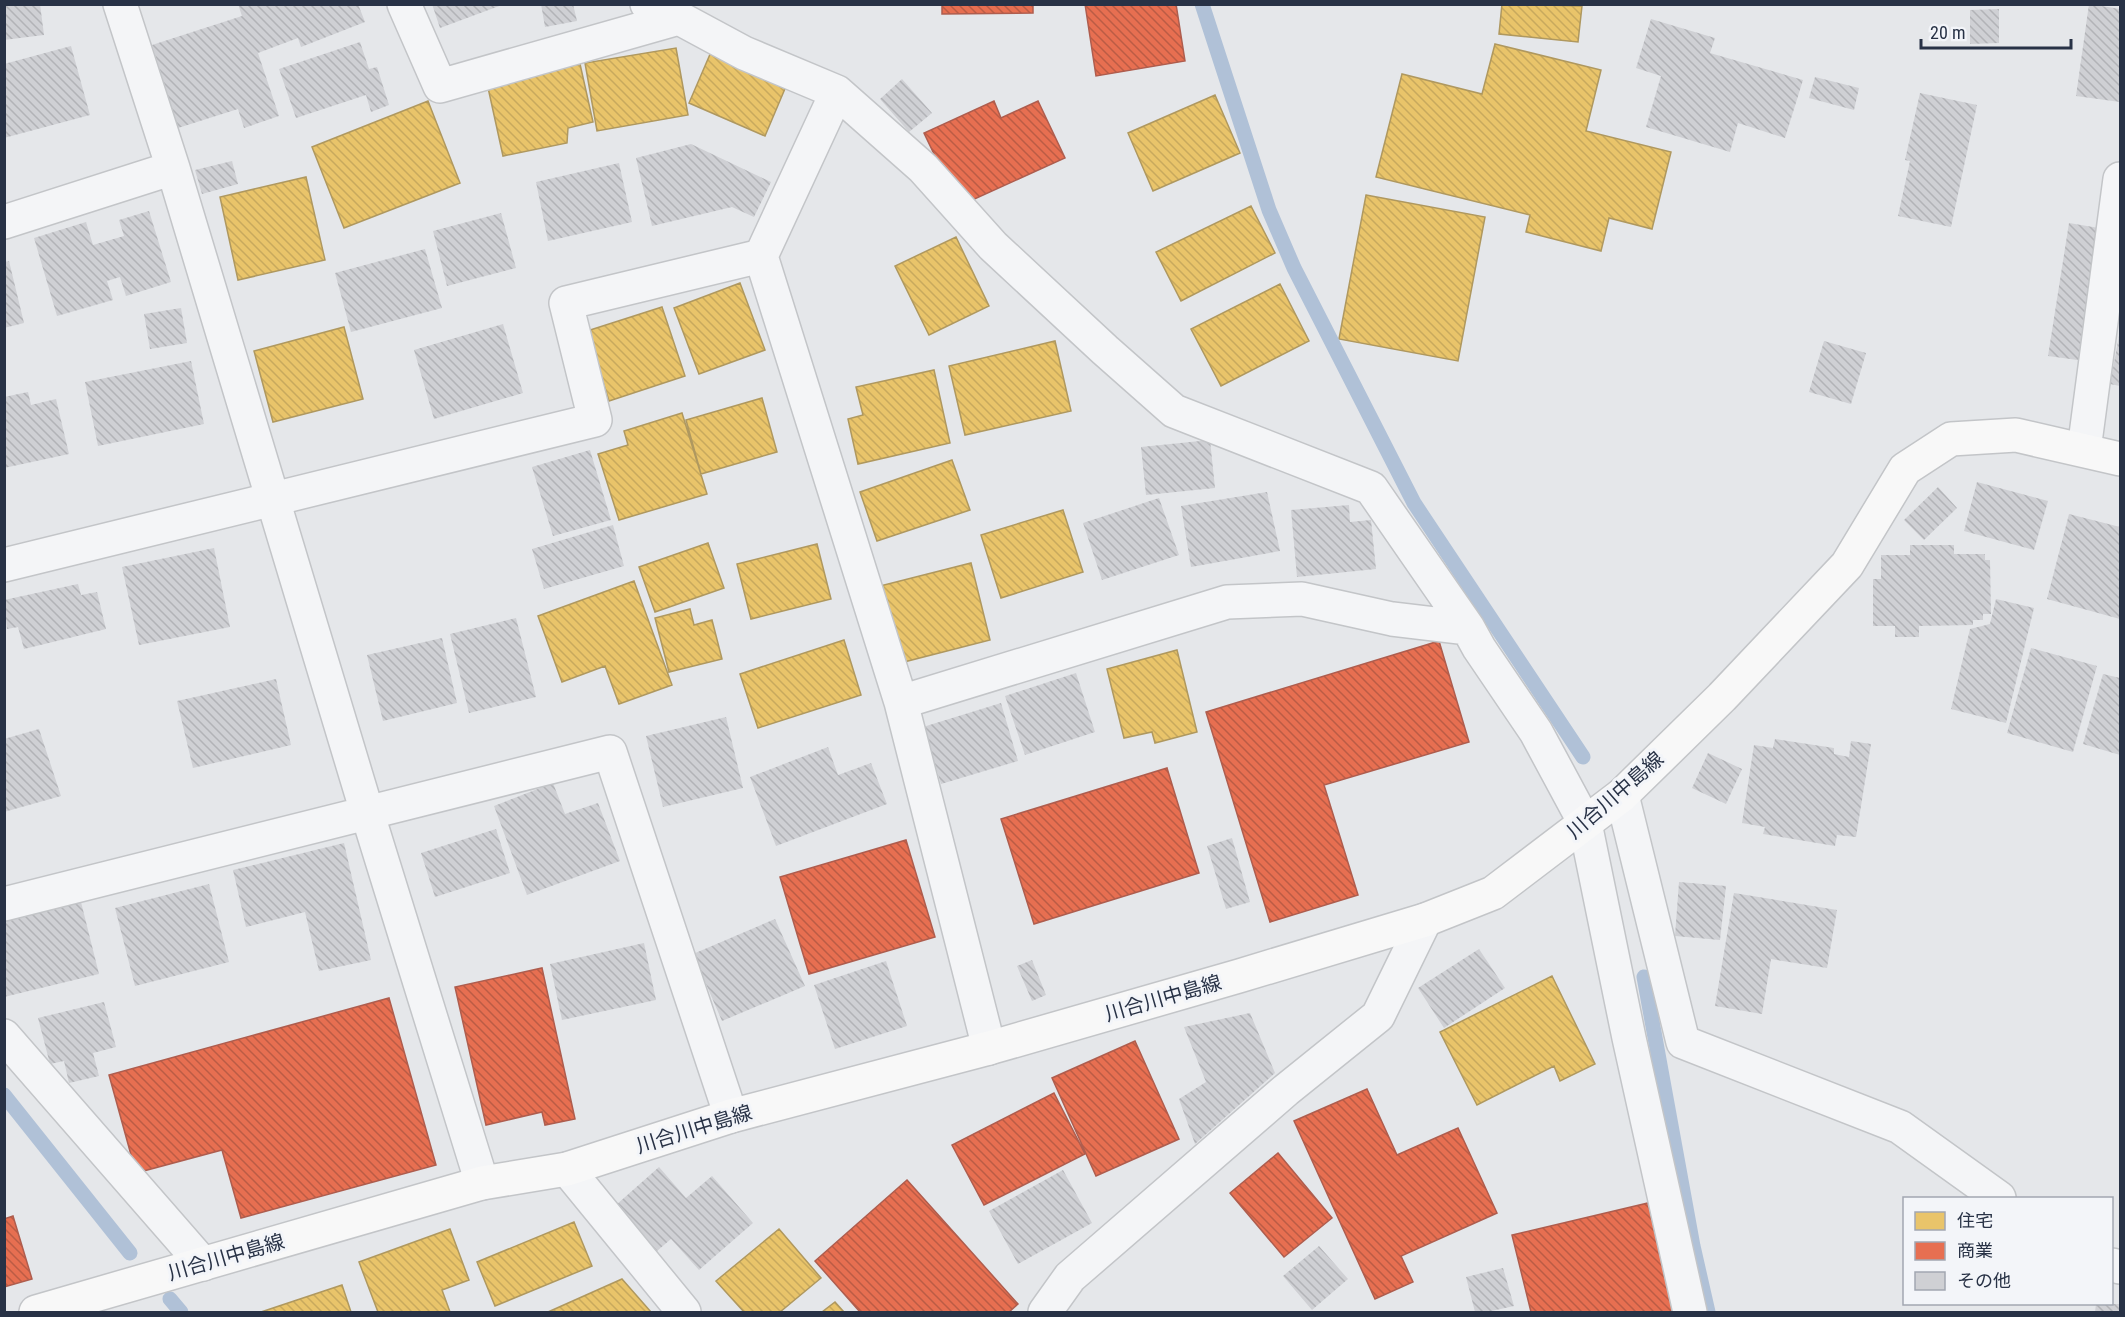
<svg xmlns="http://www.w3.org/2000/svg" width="2125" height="1317" viewBox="0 0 2125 1317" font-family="'Roboto Condensed','Noto Sans JP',sans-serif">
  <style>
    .homes { fill: url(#homes-back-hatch); stroke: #af985f; stroke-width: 1.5 }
    .shops { fill: url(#shops-back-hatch); stroke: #ae5d4e; stroke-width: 1.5 }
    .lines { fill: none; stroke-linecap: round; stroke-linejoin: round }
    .stream { stroke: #b0c1d7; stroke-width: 15 }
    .building { fill: url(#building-back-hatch) }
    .minor-casing { stroke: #c3c5c8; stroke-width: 36 }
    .secondary-casing { stroke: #c3c5c8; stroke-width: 36 }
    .minor { stroke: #f4f5f7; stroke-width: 33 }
    .secondary { stroke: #f8f8f8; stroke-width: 33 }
    .labels { text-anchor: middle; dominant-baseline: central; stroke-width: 6; stroke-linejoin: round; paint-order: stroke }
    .street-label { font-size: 20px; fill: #283246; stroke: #f3f5f9 }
  </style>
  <defs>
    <pattern id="homes-back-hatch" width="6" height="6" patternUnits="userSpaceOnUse" patternTransform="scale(1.5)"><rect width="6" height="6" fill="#e9c46a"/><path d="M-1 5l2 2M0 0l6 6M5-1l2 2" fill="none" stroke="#c8a95d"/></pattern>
    <pattern id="shops-back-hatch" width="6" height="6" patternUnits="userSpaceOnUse" patternTransform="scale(1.5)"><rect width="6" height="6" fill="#e76f51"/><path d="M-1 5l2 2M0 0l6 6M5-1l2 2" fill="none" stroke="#bb5c45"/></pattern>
    <pattern id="building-back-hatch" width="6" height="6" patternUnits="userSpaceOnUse" patternTransform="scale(1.5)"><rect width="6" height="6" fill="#cfd0d4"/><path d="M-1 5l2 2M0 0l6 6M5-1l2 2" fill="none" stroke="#b2b3b7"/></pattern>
  </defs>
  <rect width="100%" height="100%" fill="#e5e7ea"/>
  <path class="homes" d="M1502 4 1582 6 1578 42 1499 34Z
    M1495 44 1601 70 1586 131 1671 152 1652 229 1609 218 1601 251 1526 232 1530 215 1376 177 1402 74 1482 94Z
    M676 48 688 115 597 131 585 63Z
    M711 52 787 84 765 136 689 103Z
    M580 64 593 122 568 128 567 143 503 156 487 83Z
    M1215 95 1240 153 1153 191 1128 133Z
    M428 101 460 183 344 228 312 147Z
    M306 177 325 260 238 280 220 197Z
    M1366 195 1485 217 1458 361 1339 339Z
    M1251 206 1275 253 1181 301 1156 252Z
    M956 237 989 306 929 335 895 266Z
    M740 283 765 350 699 374 674 308Z
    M1280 284 1309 341 1221 386 1191 329Z
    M662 307 685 376 609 401 587 331Z
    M344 327 363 399 273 422 254 351Z
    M1055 341 1071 411 965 435 949 366Z
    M934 370 950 443 858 464 848 419 863 415 856 387Z
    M762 398 777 452 701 474 686 420Z
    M682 413 707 494 619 520 598 454 628 445 624 431Z
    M952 460 970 510 877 541 860 492Z
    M1063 510 1083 572 1001 598 981 535Z
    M708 543 724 588 655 612 639 567Z
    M817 544 831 599 751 619 737 564Z
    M971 563 990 640 900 663 880 586Z
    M634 581 672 685 619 704 605 666 562 682 538 616Z
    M690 609 694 625 712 620 722 659 669 672 655 618Z
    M844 640 861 695 758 728 740 674Z
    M1177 650 1197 732 1155 743 1152 732 1124 738 1107 669Z
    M1552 976 1595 1064 1560 1081 1554 1066 1477 1105 1440 1032Z
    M574 1222 592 1266 495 1306 477 1262Z
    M450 1229 469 1280 442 1290 450 1312H378L359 1262Z
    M779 1229 821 1278 780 1312H744L716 1281Z
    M622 1279 651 1312H548Z
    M342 1285 351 1312H261Z
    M835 1302 844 1312H822Z"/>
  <path class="shops" d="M942 4H1033V13L942 14Z
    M1085 4H1176L1185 61 1096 76Z
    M994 101 1001 118 1038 101 1065 158 959 206 924 133Z
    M1439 641 1469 742 1324 785 1358 895 1270 922 1206 712Z
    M1167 768 1199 873 1034 924 1001 819Z
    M906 840 935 937 809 974 780 877Z
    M542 968 575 1119 545 1125 542 1112 486 1125 455 987Z
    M389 998 436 1165 241 1218 222 1150 136 1173 109 1075Z
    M1135 1041 1179 1139 1096 1176 1052 1078Z
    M1367 1089 1397 1155 1458 1128 1497 1213 1401 1256 1413 1282 1375 1299 1294 1121Z
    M1054 1093 1085 1154 984 1205 952 1145Z
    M1278 1153 1332 1218 1284 1257 1230 1193Z
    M907 1180 1018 1304 1009 1312H860L815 1261Z
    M1648 1203 1674 1312H1531L1512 1235Z
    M13 1216 32 1279 4 1287V1219Z"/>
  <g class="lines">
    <path class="stream" d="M1202 4 1269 210 1294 268 1414 503 1583 757
      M1644 977 1693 1246 1708 1312
      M4 1095 130 1253
      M170 1299 181 1312"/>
  </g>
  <path class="building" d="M4 4H40L44 35 4 40Z
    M238 4H358L365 22 301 47 298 38 258 53 279 116 244 128 238 109 178 128 152 45 242 16Z
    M432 4H502V5L440 28Z
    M541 4H573L577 21 545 27Z
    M2089 4 2120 9V102L2076 96Z
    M1999 9V43L1970 44V10Z
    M1651 19 1715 38 1710 53 1803 80 1785 138 1738 123 1730 152 1646 127 1661 76 1636 68Z
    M360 42 369 69 377 67 389 105 371 112 366 95 296 118 279 69Z
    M71 46 90 115 4 138V64Z
    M1815 77 1859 88 1854 110 1809 98Z
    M902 79 932 113 909 132 880 99Z
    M1920 93 1977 105 1951 227 1898 216 1910 161 1905 160Z
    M691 144 771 182 754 217 732 207 652 226 636 158Z
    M232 161 238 184 202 194 195 170Z
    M619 163 632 222 548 241 536 182Z
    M149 211 171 282 126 296 120 277 107 281 113 300 57 316 34 238 86 222 93 245 124 236 119 220Z
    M501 213 516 268 447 286 433 231Z
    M2069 223 2105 229 2085 361 2048 356Z
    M425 249 442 308 351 332 335 273Z
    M9 261 24 323 4 328V262Z
    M181 308 187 343 150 349 144 314Z
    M503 324 523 393 434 419 414 350Z
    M2119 336H2120V386L2110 384Z
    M1824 341 1866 353 1851 404 1809 392Z
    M191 361 204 424 98 446 85 382Z
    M28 392 31 405 56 399 69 454 4 468V397Z
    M1210 440 1215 488 1146 495 1141 447Z
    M590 450 611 520 553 536 532 467Z
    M1977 482 2048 501 2034 550 1964 531Z
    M1938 487 1957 508 1924 540 1904 520Z
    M1267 492 1280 551 1191 567 1181 506Z
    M1159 498 1179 555 1102 580 1083 523Z
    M1349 505 1350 522 1371 520 1376 569 1297 577 1291 510Z
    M2069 514 2120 527V619L2047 599Z
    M613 525 624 566 544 589 532 549Z
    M1910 545H1954V554H1985V560H1990L1991 614H1983V620H1973V625L1919 626V637H1895V626H1873V579H1881V555H1910Z
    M214 548 230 627 139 645 122 567Z
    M78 584 81 595 97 592 106 629 24 649 18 627 7 629 4 600Z
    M1996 599 2034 608 2006 723 1951 709 1970 629 1990 624Z
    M516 618 536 697 469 713 450 634Z
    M442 638 457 703 383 721 367 655Z
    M2031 648 2097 666 2073 752 2007 733Z
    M1076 673 1095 732 1025 755 1005 696Z
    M2103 674 2120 678V755L2083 744Z
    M276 679 291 745 193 768 177 701Z
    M1001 703 1018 761 941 784 923 727Z
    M726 717 743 788 663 807 646 736Z
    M39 729 61 796 4 812V739Z
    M1775 739 1834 748V754L1849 757 1851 741 1871 744 1856 837 1837 835 1835 846 1763 834 1765 827 1742 823 1754 745 1773 748Z
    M828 747 838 775 871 763 887 804 776 846 750 777Z
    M1708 753 1742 769 1726 804 1692 788Z
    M553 783 565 814 598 803 620 861 527 895 494 806Z
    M496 829 510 873 435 897 421 853Z
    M1232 838 1250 902 1226 909 1207 846Z
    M344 843 371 960 319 971 305 912 246 927 233 870Z
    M1679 882 1726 886 1720 940 1675 936Z
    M209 884 229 962 135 986 115 908Z
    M1734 893 1837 910 1827 968 1771 959 1762 1014 1715 1006Z
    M81 902 99 974 4 997V920Z
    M775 919 805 986 722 1021 693 954Z
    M644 943 656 1000 562 1020 550 964Z
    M1479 949 1505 988 1444 1028 1418 988Z
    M1032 960 1046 995 1032 1001 1017 966Z
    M886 961 907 1026 835 1049 814 985Z
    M104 1002 116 1047 93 1053 99 1076 69 1083 64 1061 50 1064 38 1018Z
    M1250 1013 1275 1073 1195 1144 1179 1099 1206 1082 1184 1027Z
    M659 1167 686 1198 712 1176 753 1223 699 1270 671 1239 657 1251 616 1205Z
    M1063 1170 1092 1223 1018 1264 989 1211Z
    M1319 1246 1348 1279 1312 1310 1283 1276Z
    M1503 1268 1514 1306 1487 1312H1475L1466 1277Z
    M2096 1304H2120V1312H2095Z"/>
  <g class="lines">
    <g class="minor-casing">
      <path id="minor" d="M120 4 173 168 367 812 482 1183
        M404 4 440 86 679 18
        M647 4 679 18 744 53 837 92 923 168 993 246 1105 350 1174 411 1371 488 1468 628 1479 648 1536 732 1585 823 1629 1038 1690 1312
        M837 92 761 256 901 702 989 1048
        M4 222 173 168
        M2084 450 2120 179
        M4 565 595 420 566 303 761 256
        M901 702 1227 602 1302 599 1392 619 1468 628
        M1622 795 1683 1042 1900 1127 1999 1198
        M4 904 610 752 731 1116
        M4 1036 203 1264
        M567 1169 684 1312
        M2112 1265 2120 1267
        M1045 1312 1070 1277 1286 1090 1378 1016 1425 920"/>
    </g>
    <g class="secondary-casing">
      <path id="secondary" d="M36 1312 482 1183 567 1169 731 1116 989 1048 1239 976 1425 920 1493 893 1622 795 1722 697 1847 565 1905 469 1951 439 2016 435 2120 459"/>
    </g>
    <use href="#minor" class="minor"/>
    <use href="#secondary" class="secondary"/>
  </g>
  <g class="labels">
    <g class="street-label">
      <text transform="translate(1615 795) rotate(-41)">川合川中島線</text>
      <text transform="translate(1163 998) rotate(-16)">川合川中島線</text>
      <text transform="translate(694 1129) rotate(-17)">川合川中島線</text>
      <text transform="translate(226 1257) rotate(-16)">川合川中島線</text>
    </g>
  </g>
  <rect width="2125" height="1317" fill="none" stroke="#283246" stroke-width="12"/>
  <rect x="1903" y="1197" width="210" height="108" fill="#f3f5f9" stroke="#a2a7b1" stroke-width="1.5"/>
  <rect x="1915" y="1212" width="30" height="18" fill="#e9c46a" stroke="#a2a7b1" stroke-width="1.5"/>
  <text x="1957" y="1227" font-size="18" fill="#283246">住宅</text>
  <rect x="1915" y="1242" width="30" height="18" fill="#e76f51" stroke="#a2a7b1" stroke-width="1.5"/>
  <text x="1957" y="1257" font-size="18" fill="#283246">商業</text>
  <rect x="1915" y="1272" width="30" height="18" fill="#cfd0d4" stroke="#a2a7b1" stroke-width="1.5"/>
  <text x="1957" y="1287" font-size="18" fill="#283246">その他</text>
  <path d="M1921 39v9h150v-9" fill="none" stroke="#283246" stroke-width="3"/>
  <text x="1930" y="39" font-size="18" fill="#283246" stroke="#f3f5f9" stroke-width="4.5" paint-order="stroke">20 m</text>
</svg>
